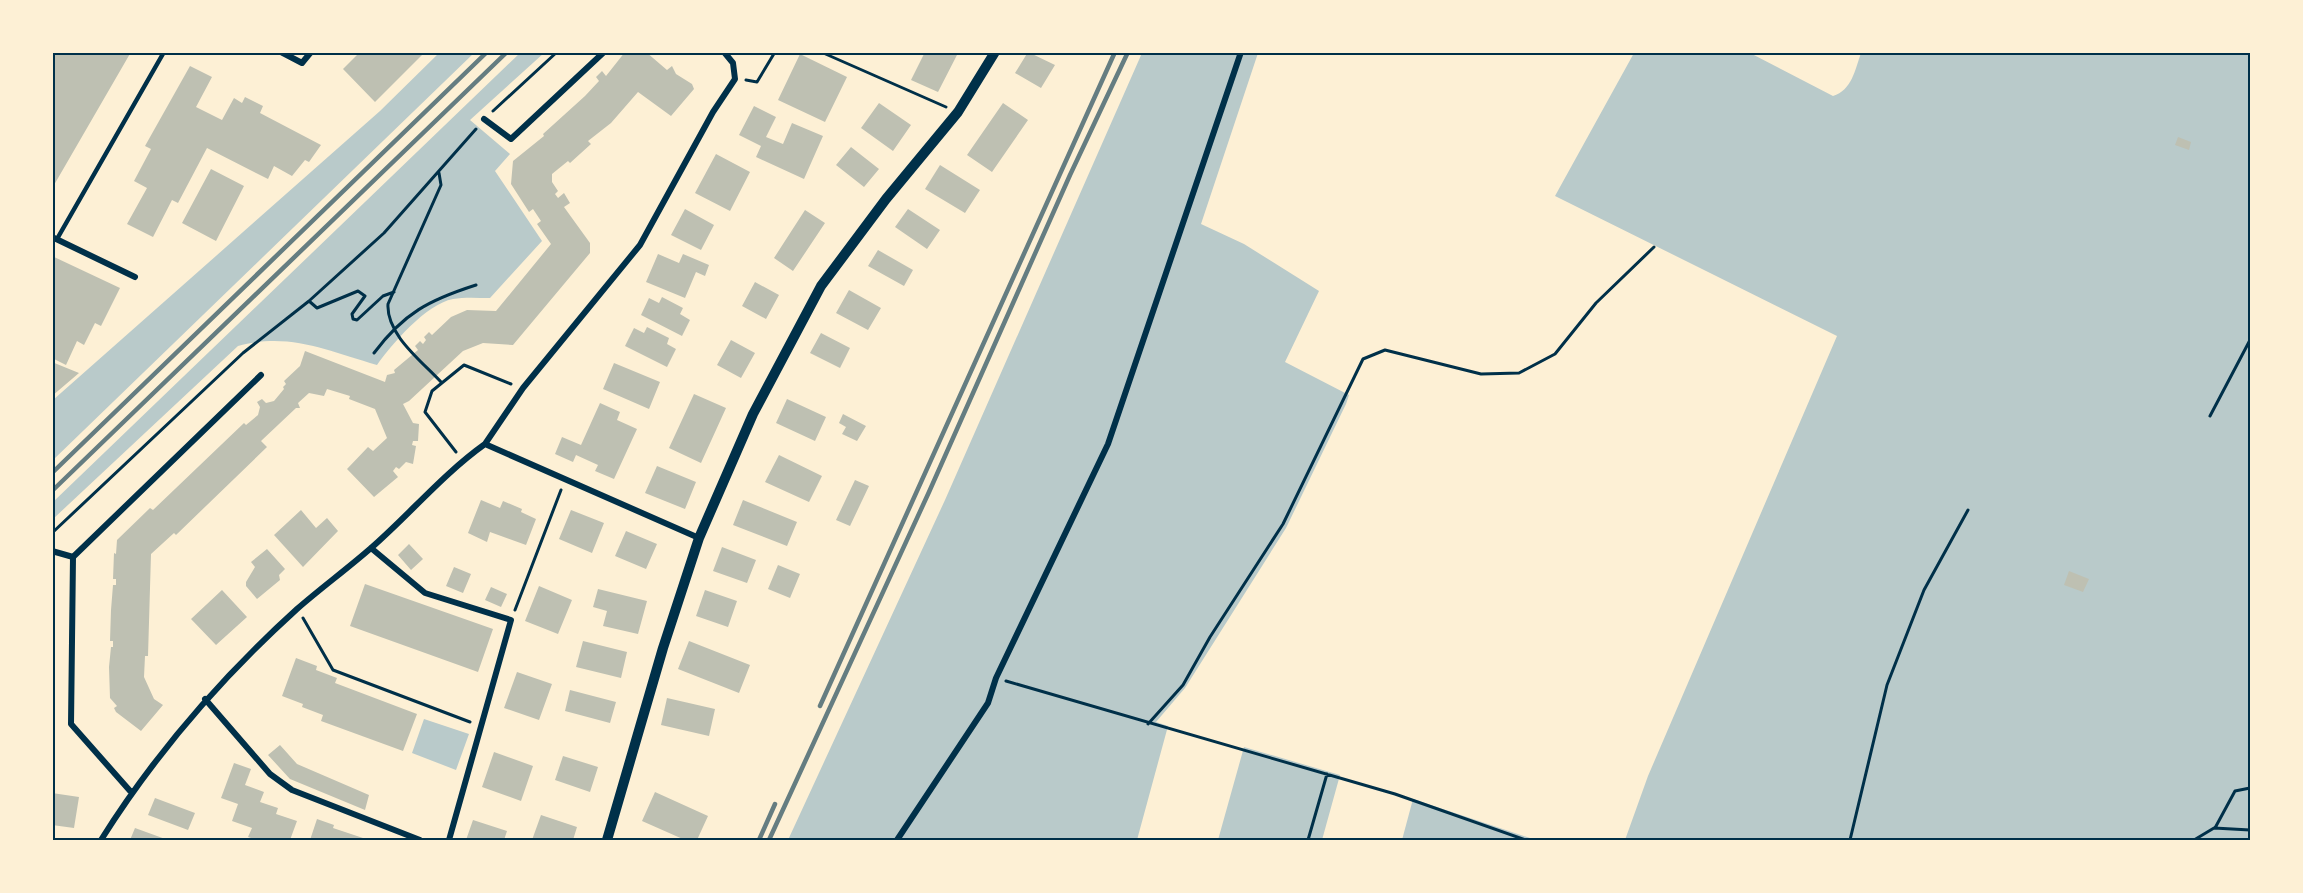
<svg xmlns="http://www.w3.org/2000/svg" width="2303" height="893" viewBox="0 0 2303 893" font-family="'Fira Sans Condensed',sans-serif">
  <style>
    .green { fill: #b9caca }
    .building { fill: #bec0b2 }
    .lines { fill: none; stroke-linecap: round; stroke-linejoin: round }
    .path { stroke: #003049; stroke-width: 3 }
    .service { stroke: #003049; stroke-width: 4.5 }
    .minor { stroke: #003049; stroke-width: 6 }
    .tertiary { stroke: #003049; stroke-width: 10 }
    .rail { stroke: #657d81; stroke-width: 4.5 }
    .neatline { fill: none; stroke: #003049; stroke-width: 2 }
  </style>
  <rect width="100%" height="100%" fill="#fdf0d5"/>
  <path class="green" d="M439 53H474L53 460V400L380 111Z
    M520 53H544L470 120 510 154 495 171 542 241 490 298C478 298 464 297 453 299 426 304 392 344 377 365 327 351 290 332 238 346L53 519V502Z
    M1142 53H1258L1201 224 1244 244 1319 291 1285 362 1349 395 1346 404 1286 528 1185 688 1156 722 1168 726 1137 840H788L945 500Z
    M1634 53H1750L1833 96C1852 90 1855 70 1861 53H2250V840H1625L1648 776 1837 336 1555 196Z
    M424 719 469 734 456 770 412 753Z
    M1244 747 1340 775 1322 840H1218Z
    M1413 799 1536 840H1402Z"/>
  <path class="building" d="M52 52H131L54 185 52 184Z
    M360 52H425L375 102 343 69Z
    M625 52H646L667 70 672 66 676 74 692 84 694 89 671 116 638 92 611 123 588 141 591 144 570 163 568 161 552 174V182L558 191 555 194 558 198 564 193 570 203 564 207 590 243V253L513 345 483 343 463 351 409 401 403 404 413 423 419 424 418 441H413L412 445 416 446 413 464 406 462 399 469 396 467 393 471 398 477 374 497 347 469 368 447 373 451 387 438 375 409 349 399 350 396 327 389 324 396 309 393 298 403 300 408H296L261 441 267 447 176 535 174 533 151 554 148 656H145L144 677 154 699 163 705 141 731 116 712 114 708 117 706 110 698 109 667 111 647H113V641H110L111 610 113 585H116V579H113L114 553 116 554 117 540 150 508 153 510 244 423 246 425 258 415 260 407 257 402 262 399 266 403 274 401 284 389 283 387 286 384 284 381 300 366 305 351 385 382 387 375 395 373 394 370 418 350 415 346 420 341 423 344 426 340 424 337 429 332 432 335 451 317 467 310 496 311 551 244 537 224 541 221 533 209 529 212 511 184 513 161 544 136 543 134 585 96 599 81 596 77 602 71 606 76Z
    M925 52 958 53 938 92 911 80Z
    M1028 52 1055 65 1041 88 1015 73Z
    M800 54 847 77 825 122 778 100Z
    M190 66 212 77 196 107 222 120 234 98 242 103 245 97 263 106 260 113 321 145 309 162 305 160 292 176 274 166 268 179 207 148 178 203 172 200 153 237 127 224 147 188 134 181 151 149 145 146Z
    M879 103 911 125 893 151 861 128Z
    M1003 103 1028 120 992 172 967 155Z
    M754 106 776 117 766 137 783 144 792 123 823 136 804 179 756 157 761 146 739 135Z
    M2178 137 2191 142 2189 150 2175 145Z
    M851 147 879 169 864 187 836 165Z
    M716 154 750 172 730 211 695 193Z
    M940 165 980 190 965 213 925 189Z
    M211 169 244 186 216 241 182 223Z
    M685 209 714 225 701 250 671 235Z
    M908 209 940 230 927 249 895 227Z
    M805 210 825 223 793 271 774 258Z
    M878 250 913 270 904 286 868 266Z
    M658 254 679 263 683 254 709 265 705 276 696 272 685 298 646 282Z
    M52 256 120 288 101 326 95 323 84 345 77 341 66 365 52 358Z
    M755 282 779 295 766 319 742 306Z
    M849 290 881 308 868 330 836 313Z
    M662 297 683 308 680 314 690 320 682 336 641 315 649 298 659 303Z
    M647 327 669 338 667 344 676 349 667 367 625 346 634 328 644 333Z
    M821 333 850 348 840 368 810 353Z
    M731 340 755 353 741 378 717 365Z
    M52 362 79 373 52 396Z
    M614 363 660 382 649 409 603 389Z
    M694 394 726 408 701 463 669 448Z
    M787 399 826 417 815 441 776 423Z
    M600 403 620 412 617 420 637 429 614 479 595 471 598 465 576 455 573 462 555 454 562 437 581 445Z
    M843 414 866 426 857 441 842 434 846 427 839 423Z
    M779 455 822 476 809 502 765 482Z
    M657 466 696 482 685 509 645 493Z
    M855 480 869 486 850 526 836 520Z
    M481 500 500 508 503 501 522 509 521 512 536 519 526 545 490 532 487 542 468 533Z
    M743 500 797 522 787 546 733 525Z
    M301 510 316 528 327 518 338 531 303 567 274 535Z
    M571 510 604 523 592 553 559 539Z
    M626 531 657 544 646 569 615 556Z
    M409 544 423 559 411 570 398 555Z
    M722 547 756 560 747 583 713 571Z
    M267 549 285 569 279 575 280 580 257 599 246 586V582L255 567 251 562Z
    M778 565 800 574 790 598 768 589Z
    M454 567 471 574 463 593 446 586Z
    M2069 571 2089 579 2083 592 2064 585Z
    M365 584 493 629 478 672 350 626Z
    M539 586 572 600 558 634 525 621Z
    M491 587 507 594 501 607 485 600Z
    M598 589 647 601 638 634 603 626 607 611 593 607Z
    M222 590 247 617 216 645 191 619Z
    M705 590 737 601 728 627 696 616Z
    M583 641 627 652 621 678 576 667Z
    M689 641 750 665 739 693 678 669Z
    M296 658 317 666 316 670 337 678 335 683 417 714 403 751 321 721 323 715 302 707 303 704 282 696Z
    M517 672 552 684 539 720 504 708Z
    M570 690 616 702 610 723 565 711Z
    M667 698 715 709 709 736 661 725Z
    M280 745 297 764 369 795 365 810 290 779 268 755Z
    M494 752 533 766 521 801 482 787Z
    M563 756 598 767 590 792 555 780Z
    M234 763 251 769 245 785 264 792 260 802 278 808 276 814 297 821 290 840H257L248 837 252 828 232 821 238 804 221 798Z
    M655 792 708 816 697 840H685L642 821Z
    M52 793 79 797 74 828 52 825Z
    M155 798 195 813 188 830 148 815Z
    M541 815 577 827 573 840H532Z
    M317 819 334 825 333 828 369 840H310Z
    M473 820 507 831 504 840H466Z
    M135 828 168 840H130Z"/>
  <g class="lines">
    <path class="path" d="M821 52 946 107
      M746 80 757 82 775 52
      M493 111 557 52
      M439 173 441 185 388 304C386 335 423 362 442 383
      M309 301 317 308 358 291 365 296 352 314 353 319 357 320 383 296 394 292
      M374 353C404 313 429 300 476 285
      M2210 416 2250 340
      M456 452 425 412 432 391 464 365 511 384
      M52 533 243 353 309 301 384 233 476 129
      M515 610 561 490
      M303 618 333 670 470 722
      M1006 681 1395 794 1526 840
      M1148 724 1183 685 1210 637 1283 524 1363 359 1385 350 1481 374 1519 373 1555 354 1596 303 1654 247
      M2215 828 2235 791 2250 788
      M1308 840 1327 774
      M1850 840 1887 685 1924 590 1968 510
      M2194 840 2214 828 2250 830"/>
    <path class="service" d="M57 239 164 52"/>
    <path class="minor" d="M281 52 302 63 311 52
      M484 119 511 139 604 52
      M52 237 135 277
      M699 538 485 444 523 388 640 245 713 112 735 79 733 63 724 52
      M371 548 425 593 511 620 449 840
      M52 551 73 557
      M205 699 270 774 292 790 420 840
      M131 792 71 724 73 557 261 375
      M101 840C155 754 222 677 297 609 321 588 347 569 371 548 410 514 443 474 485 444
      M897 840 988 703 996 678 1108 444 1241 52"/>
    <path class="tertiary" d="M607 840 663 648 699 538 753 414 821 286 886 199 958 112 995 52"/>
    <path class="rail" d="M52 473 487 52
      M52 491 507 52
      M820 706 1115 52
      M759 840 775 804
      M769 840 929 492 1070 175 1128 52"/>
  </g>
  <rect width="2303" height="893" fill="none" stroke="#fdf0d5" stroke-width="108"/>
  <rect x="54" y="54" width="2195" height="785" class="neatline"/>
</svg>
